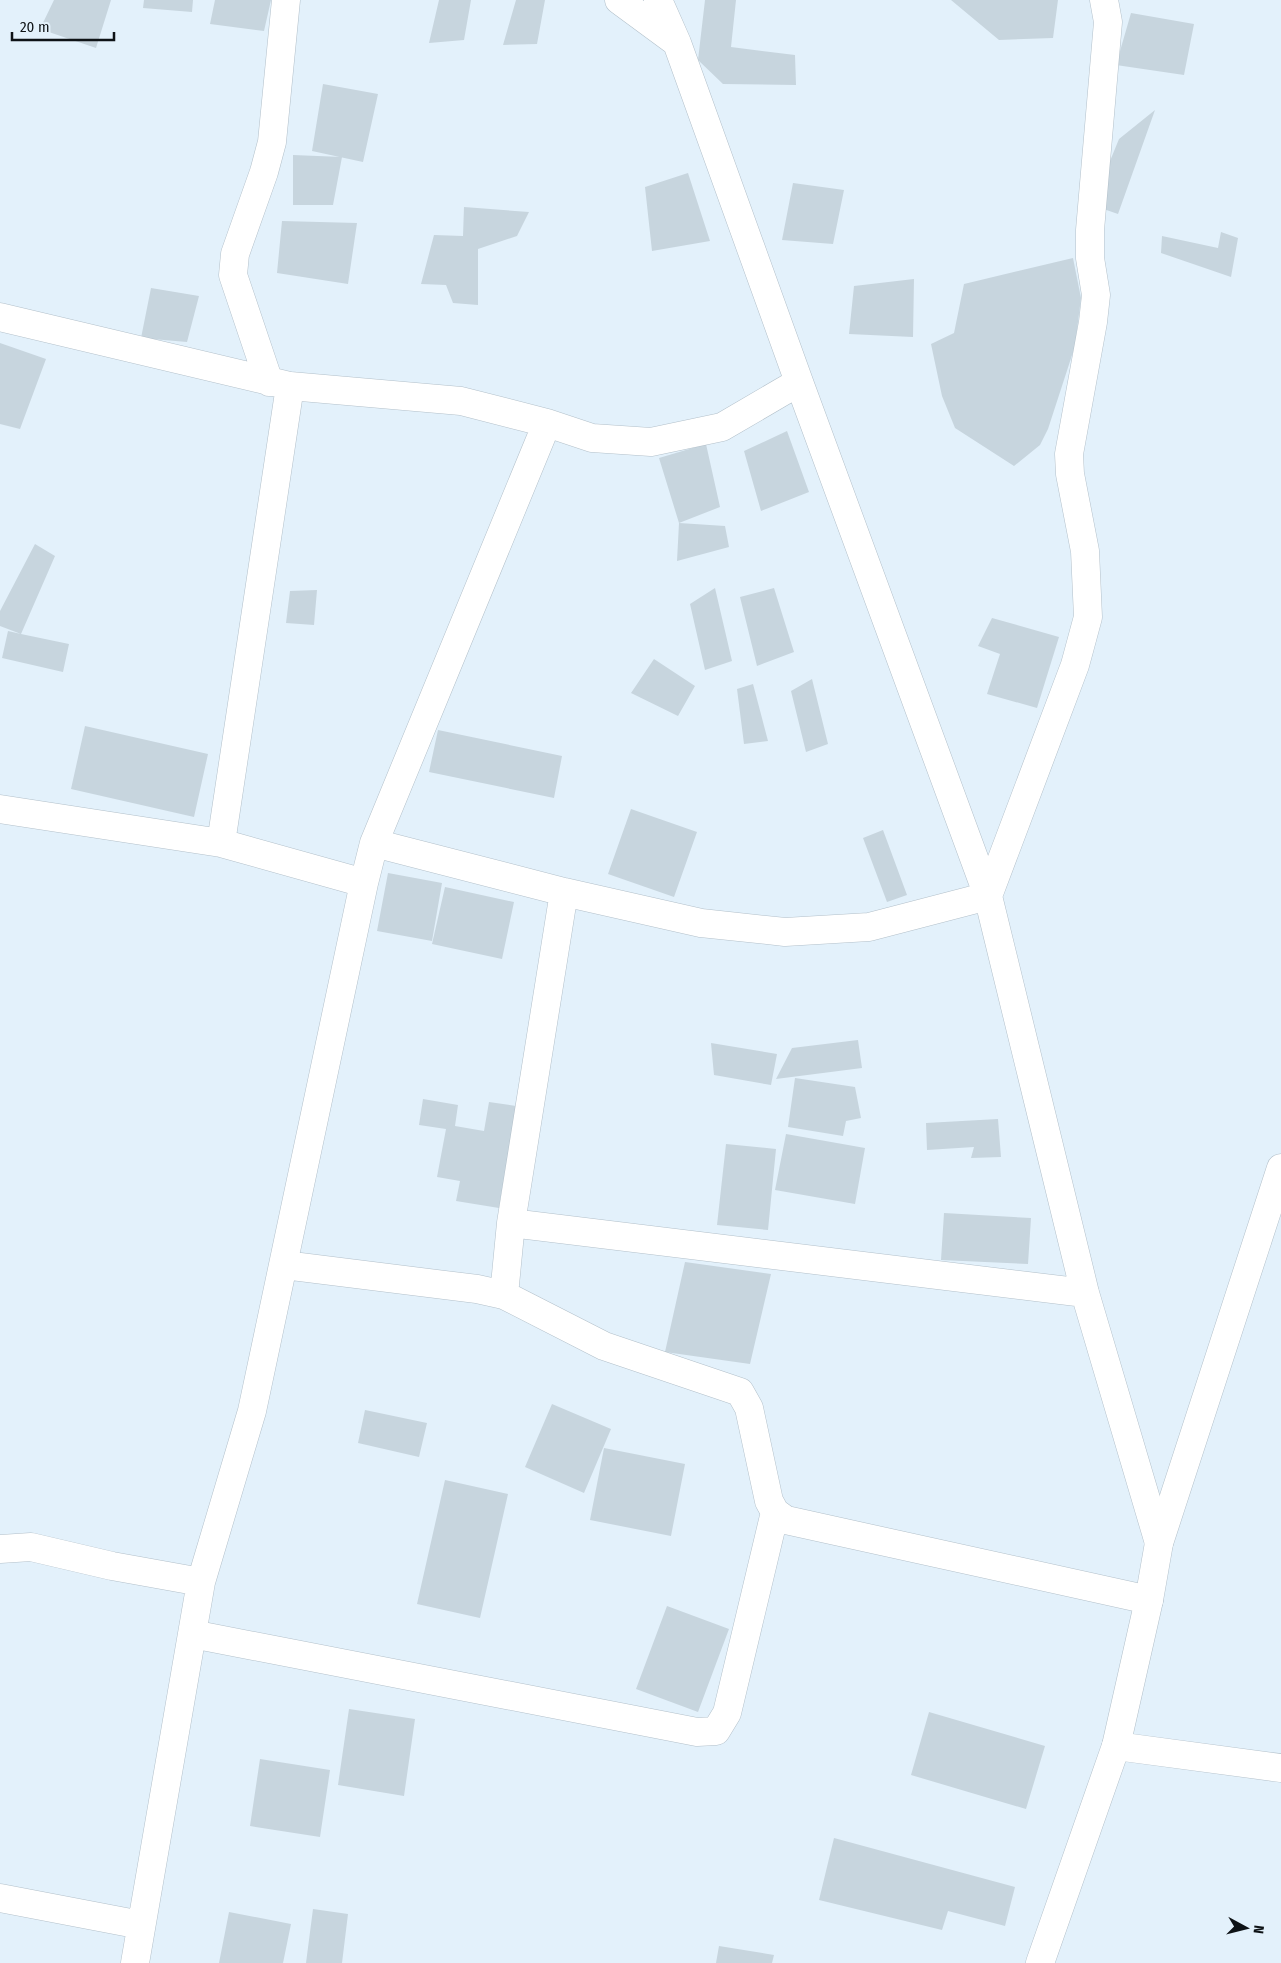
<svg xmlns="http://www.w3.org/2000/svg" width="1281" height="1963" viewBox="0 0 1281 1963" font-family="'Fira Sans Condensed',sans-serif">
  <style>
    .building { fill: #c7d5de }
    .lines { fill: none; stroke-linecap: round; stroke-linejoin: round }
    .minor-casing { stroke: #b3c0ca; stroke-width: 29 }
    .tertiary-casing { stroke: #b3c0ca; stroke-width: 29 }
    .minor { stroke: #fff; stroke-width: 28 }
    .tertiary { stroke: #fff; stroke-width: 28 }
  </style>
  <rect width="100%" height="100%" fill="#e3f1fb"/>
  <path class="building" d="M54 0H111L96 48 40 29Z
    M144 0H193L192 12 143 8Z
    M215 0H271L264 31 210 24Z
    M439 0H471L464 40 429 43Z
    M516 0H545L537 44 503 45Z
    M705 0H736L731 47 795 55 796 85 723 84 698 60Z
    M951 0H1058L1053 38 999 40Z
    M1131 13 1194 24 1184 75 1116 65Z
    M323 84 378 94 363 162 312 151Z
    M1155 110 1118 214 1092 205 1119 139Z
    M293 155 342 157 333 205H293Z
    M688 173 710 241 652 251 645 187Z
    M793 183 844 190 833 244 782 240Z
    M464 207 529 212 517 236 478 249V305L453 303 446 285 421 284 434 235 463 236Z
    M282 221 357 223 348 284 277 273Z
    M1221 232 1238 238 1231 277 1161 253 1162 236 1218 248Z
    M1073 258 1081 298 1075 346 1048 429 1040 445 1014 466 955 428 942 396 931 344 954 333 964 284Z
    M914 279 913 337 849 334 854 286Z
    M151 288 199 296 187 342 141 338Z
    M0 343 46 359 20 429 0 424Z
    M787 431 809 492 761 511 744 451Z
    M706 444 720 507 679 523 725 526 729 547 677 561 679 523 659 458Z
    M35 544 55 556 21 634 69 644 63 672 2 658 8 631 21 634 0 626V611Z
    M715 588 732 661 705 670 690 604Z
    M774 588 794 652 757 666 740 597Z
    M317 590 314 625 286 623 290 591Z
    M992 618 1059 637 1037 708 987 694 1000 654 978 646Z
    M654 659 695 686 678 716 631 693Z
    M812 679 828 744 806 752 791 691Z
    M753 684 768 741 744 744 737 689Z
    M85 726 208 754 194 817 71 789Z
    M438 730 562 756 554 798 429 772Z
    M631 809 697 832 674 897 608 874Z
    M883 830 907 895 887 902 863 838Z
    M388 873 442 883 432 941 377 931Z
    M445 887 514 902 502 959 432 944Z
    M858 1040 862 1068 776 1079 792 1048Z
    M711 1043 777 1054 771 1085 714 1075Z
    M795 1078 855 1087 861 1118 846 1121 843 1136 788 1127Z
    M423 1099 458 1105 455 1126 484 1131 489 1102 516 1106 499 1208 456 1201 460 1181 437 1177 446 1129 419 1125Z
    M998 1119 1001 1157 971 1158 974 1147 927 1150 926 1123Z
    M786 1134 865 1148 855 1204 775 1190Z
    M726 1144 776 1149 768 1230 717 1225Z
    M944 1213 1031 1218 1028 1264 941 1260Z
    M685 1262 771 1274 750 1364 665 1352Z
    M552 1404 611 1429 584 1493 525 1467Z
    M365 1410 427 1423 419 1457 358 1443Z
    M604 1448 685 1464 671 1536 590 1520Z
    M445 1480 508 1494 480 1618 417 1604Z
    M667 1606 729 1629 698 1712 636 1689Z
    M349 1709 415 1719 404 1796 338 1785Z
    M929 1712 1045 1746 1026 1809 911 1775Z
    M260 1759 330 1770 320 1837 250 1826Z
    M834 1838 1015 1887 1005 1926 948 1911 942 1930 819 1900Z
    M313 1909 348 1914 342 1963H306Z
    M229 1912 291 1924 283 1963H219Z
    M719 1946 774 1955 772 1963H716Z"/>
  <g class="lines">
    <g class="minor-casing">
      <path id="minor" d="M619 0 676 42
        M658 0 677 43 799 382 988 896 1085 1293 1159 1543
        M0 317 290 386 461 401 547 423 592 438 651 442 722 427 799 382
        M269 382 233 275 235 254 264 172 272 142 286 0
        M0 809 221 843 364 883
        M221 843 290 386
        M374 843 564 892 701 923 785 932 869 927 988 896 1075 665 1088 617 1085 551 1070 474 1069 454 1093 322 1096 295 1090 258V230L1108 22 1104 0
        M511 1223 1085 1293
        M284 1265 477 1289 504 1295 604 1346 740 1392 749 1408 769 1501 775 1512 786 1520 1149 1600
        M504 1295 511 1223 564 892
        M0 1549 31 1547 112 1566 201 1582
        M192 1634 697 1732 716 1731 727 1713 775 1512
        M1116 1746 1281 1768
        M0 1898 141 1925
        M135 1963 201 1582 252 1411 364 883 374 843 547 423"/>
    </g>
    <g class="tertiary-casing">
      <path id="tertiary" d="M1040 1963 1116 1746 1149 1600 1159 1543 1281 1168"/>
    </g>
    <use href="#minor" class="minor"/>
    <use href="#tertiary" class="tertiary"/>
  </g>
  <g transform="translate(1246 1928) rotate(97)" stroke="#e3f1fb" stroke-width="4" paint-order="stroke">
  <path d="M0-4L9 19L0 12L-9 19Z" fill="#0e1316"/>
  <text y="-8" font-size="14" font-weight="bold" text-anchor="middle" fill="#0e1316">N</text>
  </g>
  <path d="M12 32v8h102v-8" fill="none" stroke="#0e1316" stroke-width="2.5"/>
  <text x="20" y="32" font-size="15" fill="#0e1316" stroke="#e3f1fb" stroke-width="4" paint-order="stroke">20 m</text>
</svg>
